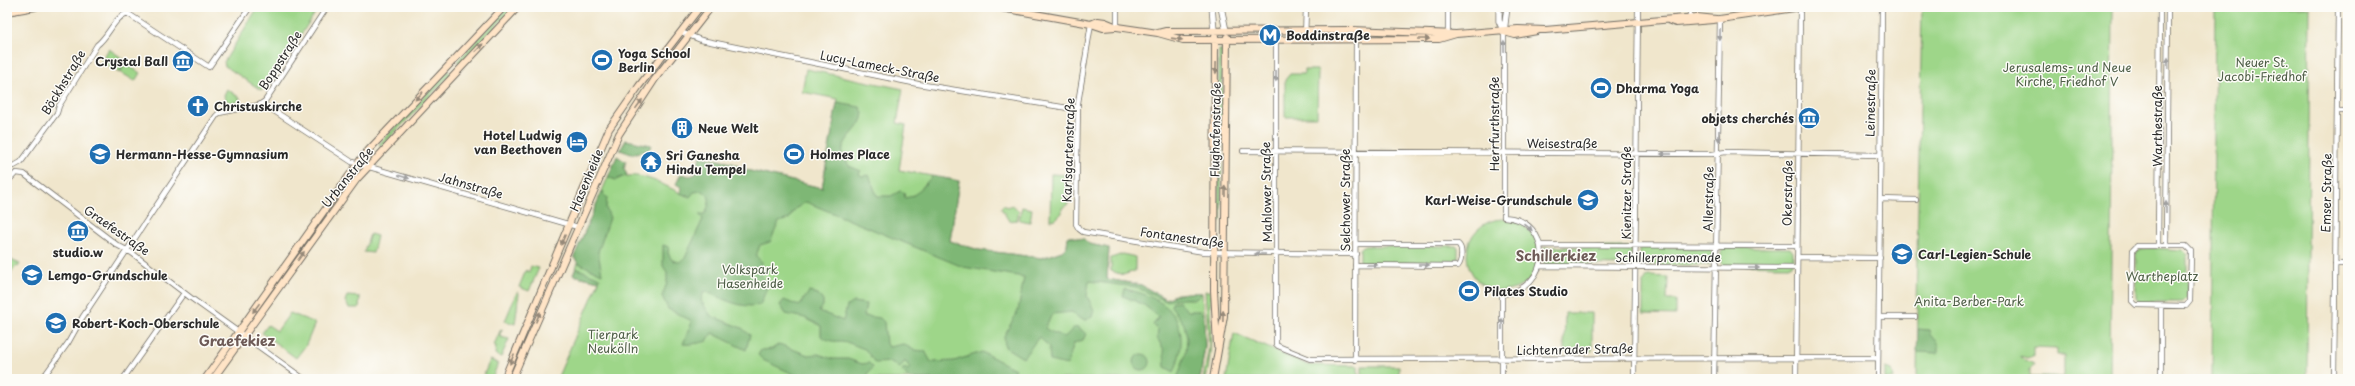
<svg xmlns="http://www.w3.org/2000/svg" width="2355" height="386" viewBox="0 0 2355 386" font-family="'Playpen Sans',sans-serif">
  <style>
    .green { fill: #9ed689; stroke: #64805a; fill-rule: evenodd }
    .forest { fill: #7eb775; stroke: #547150 }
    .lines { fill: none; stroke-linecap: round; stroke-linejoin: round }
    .minor-casing { stroke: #706c63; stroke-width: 6 }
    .tertiary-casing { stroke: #706c63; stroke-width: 7 }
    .secondary-casing { stroke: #706c63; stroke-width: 8 }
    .minor { stroke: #fff; stroke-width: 4.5 }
    .tertiary { stroke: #fff; stroke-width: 5.5 }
    .secondary { stroke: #ffe4c6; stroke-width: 6 }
    .oneway { fill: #a0a0a0 }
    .oneway2 { fill: #958878 }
    .labels { text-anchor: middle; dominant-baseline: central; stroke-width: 3; stroke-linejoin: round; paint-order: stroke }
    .poi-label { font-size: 12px; font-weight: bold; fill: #2b2b2b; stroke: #fdfcf7; text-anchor: start }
    .street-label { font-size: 12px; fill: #2b2b2b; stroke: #fdfcf7 }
    .park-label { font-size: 12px; fill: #4e5e47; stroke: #fdfcf7 }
    .quarter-label { font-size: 14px; font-weight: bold; fill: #6e5b57; stroke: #fdfcf7 }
  </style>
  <rect width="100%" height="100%" fill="#fdfcf7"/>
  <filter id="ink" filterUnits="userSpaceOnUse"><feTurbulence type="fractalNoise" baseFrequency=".025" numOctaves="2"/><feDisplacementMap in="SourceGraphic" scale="8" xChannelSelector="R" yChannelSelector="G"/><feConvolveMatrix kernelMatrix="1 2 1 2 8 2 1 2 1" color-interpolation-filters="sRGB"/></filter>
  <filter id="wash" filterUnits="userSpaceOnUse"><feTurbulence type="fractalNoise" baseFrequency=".012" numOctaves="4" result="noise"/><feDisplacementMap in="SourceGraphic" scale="16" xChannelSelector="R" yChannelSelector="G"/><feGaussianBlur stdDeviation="0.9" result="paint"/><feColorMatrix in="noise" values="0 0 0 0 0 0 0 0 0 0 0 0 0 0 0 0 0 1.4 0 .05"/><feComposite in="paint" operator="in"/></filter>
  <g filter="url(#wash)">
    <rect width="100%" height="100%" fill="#f0e6cc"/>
    <path class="green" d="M258 7H319L267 87 261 90 225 66 224 62Z
      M508 7H514L460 64 457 61Z
      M1922 7 2113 9 2110 379H1917L1918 307H1916ZM2033 348 2057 349V355H2064V377H2030V370L2034 364 2020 358V356L2027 358 2033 356Z
      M2215 7H2310L2307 379H2212Z
      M109 49 126 61 119 73 101 61Z
      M1219 50H1223L1221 220 1218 222Z
      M126 64 140 73 135 81 120 72Z
      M806 69 903 89 897 123 906 125 899 170 959 181 950 241 979 250 1042 258 1062 251 1067 246 1068 236 1084 239 1089 244 1109 248 1107 279 1141 285 1166 299 1177 294 1202 293 1205 346 1200 379H557L599 281 573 275 578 263 574 257 608 177 616 180C638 167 666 187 687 196L693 187 700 156 735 164 742 169 822 188 838 99 802 92Z
      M1304 70H1318L1317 117H1285V80L1290 74H1304Z
      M448 71 451 74 381 147 379 144Z
      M227 89 240 98V101L230 103 225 99 224 95Z
      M1051 174 1067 175 1068 204 1062 208V213L1056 219 1050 220Z
      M345 188 279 283 278 282Z
      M1003 205 1008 207 1012 205 1019 211 1017 220 1009 221 1001 208Z
      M1022 207 1032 209 1030 222 1019 220Z
      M1467 255a36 36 0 1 1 72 0a36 36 0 1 1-72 0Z
      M370 234 377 236 373 253 364 252Z
      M1363 246H1456L1458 247V262L1363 263 1360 261V249Z
      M1544 247H1628L1631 250V262L1628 265 1544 264Z
      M1643 247 1709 248 1712 251V263L1709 265H1643L1640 262V250Z
      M1724 248H1790L1793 252V263L1791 266 1724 265C1719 262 1720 251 1724 248Z
      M2152 248 2183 250 2187 254V298L2183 302H2140L2136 297V253L2141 249Z
      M1123 254 1135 257V271L1123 275 1111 271V258Z
      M7 258 20 264 18 267 16 266 7 279Z
      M531 266 539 268 529 291 519 287 526 270 529 272Z
      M1648 276 1668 277 1667 300H1676V315L1643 314V283Z
      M1205 291H1210L1211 303 1210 306C1211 331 1212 355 1206 379H1203L1209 347Z
      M517 292 519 293 515 324 505 321Z
      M347 296 360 297 359 308H349L345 301Z
      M290 313 315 323 306 345 296 358 262 333 268 325 277 331Z
      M1565 313H1592V351H1564Z
      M501 329 503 330 500 333V337L509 339 501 357 495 354 496 346 494 345Z
      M1234 333 1308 365 1358 366V379H1226Z
      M490 360 498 363 492 379 487 376 485 379H482Z
      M1362 366H1399V379H1362Z
      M1885 368 1892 370 1894 379H1885Z"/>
    <path class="forest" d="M837 103 860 107 863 113C862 130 843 136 842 153L849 166 861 171 859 174 862 176 869 175 877 196H891L900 191 904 192 905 198C919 196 923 184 933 176L959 181 950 241 979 250 1042 258 1062 251 1067 246 1068 236 1084 239 1089 244 1109 248 1107 279 1141 285 1166 299C1179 293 1188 292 1202 293L1196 299H1176L1166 301 1136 287 1089 281 1087 296 1094 310 1092 317 1086 320 1080 319 1072 312 1052 314 1045 328C1049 332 1057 333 1064 337 1073 332 1072 320 1086 334L1083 340 1074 343 1067 365 1050 361 1049 347 1039 337 1023 358 1005 347 1004 336 1018 311 1024 277 963 267 806 202 795 209 789 219 779 222 770 242 760 245 756 256 762 262 761 273 767 288 760 305C738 309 723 298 704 291L701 301 711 316 742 328 750 335 746 350 712 333 707 341C701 343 688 345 683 344L692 321 668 309 662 296 667 283V272L663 266V245L669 247 668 253 672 260 679 262 684 260 703 219 699 214H705C709 205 713 196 702 191L694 192 690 197 680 193 681 187 676 184 681 174 690 176 696 174 700 156 735 164 742 169 822 188Z
      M626 140 651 145 649 150 631 154 620 150Z
      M617 156 626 162 624 168 627 175 616 180 608 177Z
      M602 191 604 192 603 195 607 197 606 208 610 218 598 252 602 274 578 263 574 257Z
      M576 268 600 278 599 281 573 275Z
      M1125 289C1173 299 1193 325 1174 372L1165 367 1164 350 1157 338 1158 330 1153 325 1159 317 1144 305 1123 296Z
      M809 292 818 294 823 301V306L819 311 843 321 847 306 853 302 866 304 864 316 880 318 884 322 886 344 889 347 903 344 914 350 925 351 931 362 954 361 982 352 1015 369 1008 379H910L902 370 905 368 907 370 910 368 905 361 900 368 891 362 875 363 865 349C858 347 853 344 846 342 837 339 835 345 821 336V326L805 318 786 314 780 305 784 300 799 306Z
      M1179 302 1188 311H1200L1204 315 1205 346 1200 379H1177L1186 352 1187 338 1184 324 1171 306 1172 303Z
      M1918 329 1929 330 1930 335 1938 342V353L1917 352Z
      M779 344 808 355 818 354 833 359H848L862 364 869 363 873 367 868 373 866 379H804L763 360 758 355 761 350 772 349Z
      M1134 362a8 8 0 1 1 16 0a8 8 0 1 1-16 0Z"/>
  </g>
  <g filter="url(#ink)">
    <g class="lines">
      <g class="minor-casing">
        <path id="minor" d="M1448 7V32
          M1690 7V19
          M1758 7V12
          M127 13 209 67 250 7
          M127 13 128 7
          M1091 24 1078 103 1076 224 1079 229 1083 232 1204 252 1356 254
          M1117 27V7
          M681 32 701 40 918 84 1068 108 1078 107
          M1276 39V344L1278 346 1310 359 1878 358
          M1305 39 1306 7
          M262 103 352 162 578 227
          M2337 111H2348
          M1243 151 1712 154 1726 152 1880 155
          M7 164 14 166 21 162 57 113 59 106 97 45C109 36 113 19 127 13
          M7 182 16 173 24 174 117 245 132 253 191 298 304 379
          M1880 199 1916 200
          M1540 245 1797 246
          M2137 246H2186L2191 251 2190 301 2186 306 2136 305 2132 301 2133 250Z
          M2158 246 2160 7
          M2166 246 2168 7
          M1797 257 1880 258
          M2335 264H2348
          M1355 265 1458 266C1462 261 1463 248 1458 244H1356
          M1540 266 1797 268
          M1879 317H1915
          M1355 360 1356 30
          M42 379 68 343 82 318 216 116 219 113 259 105 265 101 327 7
          M123 379 184 293
          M1502 379V294C1553 290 1554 219 1504 217V32
          M1634 379 1638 7
          M1714 379 1720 18
          M1796 379 1800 7
          M1878 379 1882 7
          M2161 379V306
          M2334 379 2338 7"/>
      </g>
      <g class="tertiary-casing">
        <path id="tertiary" d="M1212 7 1214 31
          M1221 7 1226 31
          M1499 7V21L1504 32
          M1504 32 1507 7"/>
      </g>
      <g class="secondary-casing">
        <path id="secondary" d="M996 7 1091 24 1103 28 1115 27
          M7 12 35 7
          M1670 21 1676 23 1713 20 1801 7
          M1091 24 1098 21 1105 22 1117 27 1158 33 1183 40 1439 39 1456 34
          M1504 32 1515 35 1537 31
          M1158 33 1166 31 1352 30 1456 34 1518 29 1545 30 1697 17 1716 19
          M1215 36 1214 290 1217 345
          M205 379 363 156 504 7
          M213 379 357 179 518 7
          M504 379 609 129 639 86 700 7
          M512 379 619 134 655 79 711 7
          M1213 379 1224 316 1227 37"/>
      </g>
      <use href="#minor" class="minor"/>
      <use href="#tertiary" class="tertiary"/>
      <use href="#secondary" class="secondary"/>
    </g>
    <defs><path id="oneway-solid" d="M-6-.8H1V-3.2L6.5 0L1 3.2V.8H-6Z"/></defs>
    <g class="oneway">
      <use href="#oneway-solid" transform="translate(1720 35) rotate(91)"/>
      <use href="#oneway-solid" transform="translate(1504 46) rotate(-91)"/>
      <use href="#oneway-solid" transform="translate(2168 63) rotate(-90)"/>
      <use href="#oneway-solid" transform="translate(1276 76) rotate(91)"/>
      <use href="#oneway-solid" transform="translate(1719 136) rotate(90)"/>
      <use href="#oneway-solid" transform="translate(1666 154) rotate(-180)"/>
      <use href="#oneway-solid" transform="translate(404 177) rotate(16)"/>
      <use href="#oneway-solid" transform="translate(2166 207) rotate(-90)"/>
      <use href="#oneway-solid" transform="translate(1528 227) rotate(41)"/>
      <use href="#oneway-solid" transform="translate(1260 254) rotate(-180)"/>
      <use href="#oneway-solid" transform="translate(1372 265)"/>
      <use href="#oneway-solid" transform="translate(1424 265)"/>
      <use href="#oneway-solid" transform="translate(1754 268)"/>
      <use href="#oneway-solid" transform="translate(1502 324) rotate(-90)"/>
    </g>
    <g class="oneway2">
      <use href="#oneway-solid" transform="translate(1177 39) rotate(8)"/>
      <use href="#oneway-solid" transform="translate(1424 39)"/>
      <use href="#oneway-solid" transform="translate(479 48) rotate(-46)"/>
      <use href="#oneway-solid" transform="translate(1216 68) rotate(91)"/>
      <use href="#oneway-solid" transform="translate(419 96) rotate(133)"/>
      <use href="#oneway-solid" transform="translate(639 104) rotate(-54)"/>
      <use href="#oneway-solid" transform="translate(1225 191) rotate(-90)"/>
      <use href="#oneway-solid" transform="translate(563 240) rotate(113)"/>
      <use href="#oneway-solid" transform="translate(301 256) rotate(-54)"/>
      <use href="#oneway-solid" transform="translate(256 308) rotate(126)"/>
      <use href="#oneway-solid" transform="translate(1223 316) rotate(-89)"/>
      <use href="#oneway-solid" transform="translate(538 317) rotate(-67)"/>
      <use href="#oneway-solid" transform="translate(512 359) rotate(113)"/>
    </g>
  </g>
  <defs>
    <g id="metro-disc" transform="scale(1.15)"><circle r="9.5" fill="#1f6fb2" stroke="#fdfcf7"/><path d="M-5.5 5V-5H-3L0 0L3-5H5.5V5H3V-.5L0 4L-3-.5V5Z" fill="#fff"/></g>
    <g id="stadium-disc" transform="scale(1.15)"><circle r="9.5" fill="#1f6fb2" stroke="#fdfcf7"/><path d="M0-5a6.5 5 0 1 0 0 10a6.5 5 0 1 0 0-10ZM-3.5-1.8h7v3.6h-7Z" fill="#fff"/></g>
    <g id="museum-disc" transform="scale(1.15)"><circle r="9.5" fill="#1f6fb2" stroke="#fdfcf7"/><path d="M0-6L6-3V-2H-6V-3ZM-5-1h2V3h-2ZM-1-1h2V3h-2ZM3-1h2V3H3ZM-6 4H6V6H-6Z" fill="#fff"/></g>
    <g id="church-disc" transform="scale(1.15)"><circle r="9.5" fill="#1f6fb2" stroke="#fdfcf7"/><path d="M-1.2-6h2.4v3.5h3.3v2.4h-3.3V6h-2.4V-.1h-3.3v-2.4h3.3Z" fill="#fff"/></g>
    <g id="building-disc" transform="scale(1.15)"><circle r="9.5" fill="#1f6fb2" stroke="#fdfcf7"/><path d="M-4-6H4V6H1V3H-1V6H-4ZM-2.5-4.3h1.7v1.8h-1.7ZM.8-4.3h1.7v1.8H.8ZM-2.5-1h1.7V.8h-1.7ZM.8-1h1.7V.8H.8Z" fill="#fff"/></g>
    <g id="hotel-disc" transform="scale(1.15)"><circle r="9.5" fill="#1f6fb2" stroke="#fdfcf7"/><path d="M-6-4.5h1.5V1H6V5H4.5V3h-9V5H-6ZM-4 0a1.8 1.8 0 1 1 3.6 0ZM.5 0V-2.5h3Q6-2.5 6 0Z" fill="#fff"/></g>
    <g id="school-disc" transform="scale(1.15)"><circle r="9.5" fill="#1f6fb2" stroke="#fdfcf7"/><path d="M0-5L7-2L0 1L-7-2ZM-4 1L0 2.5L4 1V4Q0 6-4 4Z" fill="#fff"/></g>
    <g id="temple-disc" transform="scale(1.15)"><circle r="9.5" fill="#1f6fb2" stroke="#fdfcf7"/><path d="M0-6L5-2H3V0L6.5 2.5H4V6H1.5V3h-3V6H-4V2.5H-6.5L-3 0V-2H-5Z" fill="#fff"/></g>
    <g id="university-disc" transform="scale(1.15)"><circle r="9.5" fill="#1f6fb2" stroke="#fdfcf7"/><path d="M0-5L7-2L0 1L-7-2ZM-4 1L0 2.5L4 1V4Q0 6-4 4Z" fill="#fff"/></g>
  </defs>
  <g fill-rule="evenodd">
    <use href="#metro-disc" x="1270" y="35"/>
    <use href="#stadium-disc" x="602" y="60"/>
    <use href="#museum-disc" x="183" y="61"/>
    <use href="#stadium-disc" x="1601" y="88"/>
    <use href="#church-disc" x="198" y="106"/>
    <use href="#museum-disc" x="1809" y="118"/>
    <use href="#building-disc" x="682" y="128"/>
    <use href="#hotel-disc" x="577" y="142"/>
    <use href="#school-disc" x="100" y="154"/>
    <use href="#stadium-disc" x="794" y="154"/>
    <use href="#temple-disc" x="651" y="162"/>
    <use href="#school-disc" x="1588" y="200"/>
    <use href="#museum-disc" x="78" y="231"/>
    <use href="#university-disc" x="1902" y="254"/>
    <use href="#school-disc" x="32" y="275"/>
    <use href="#stadium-disc" x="1469" y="291"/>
    <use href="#school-disc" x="56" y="323"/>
  </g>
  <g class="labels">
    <g class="poi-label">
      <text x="1286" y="35">Boddinstraße</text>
      <text x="618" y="53">Yoga School<tspan x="618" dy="14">Berlin</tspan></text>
      <text x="168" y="61" text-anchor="end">Crystal Ball</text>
      <text x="1616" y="88">Dharma Yoga</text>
      <text x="214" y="106">Christuskirche</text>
      <text x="1794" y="118" text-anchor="end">objets cherchés</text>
      <text x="698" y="128">Neue Welt</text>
      <text x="562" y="135" text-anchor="end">Hotel Ludwig<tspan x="562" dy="14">van Beethoven</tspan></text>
      <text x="116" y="154">Hermann-Hesse-Gymnasium</text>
      <text x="810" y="154">Holmes Place</text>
      <text x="666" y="155">Sri Ganesha<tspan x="666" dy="14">Hindu Tempel</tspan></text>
      <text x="1572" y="200" text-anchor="end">Karl-Weise-Grundschule</text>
      <text x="78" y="252" text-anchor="middle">studio.w</text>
      <text x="1918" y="254">Carl-Legien-Schule</text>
      <text x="48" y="275">Lemgo-Grundschule</text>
      <text x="1484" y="291">Pilates Studio</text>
      <text x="72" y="323">Robert-Koch-Oberschule</text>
    </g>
    <g class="street-label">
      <text transform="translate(280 60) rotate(-57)">Boppstraße</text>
      <text transform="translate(880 66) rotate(11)">Lucy-Lameck-Straße</text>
      <text transform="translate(63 82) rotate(-59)">Böckhstraße</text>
      <text transform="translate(1870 103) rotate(-89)">Leinestraße</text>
      <text transform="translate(1494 124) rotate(-90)">Herrfurthstraße</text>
      <text transform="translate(2157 126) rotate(-90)">Warthestraße</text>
      <text transform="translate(1215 130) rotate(-89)">Flughafenstraße</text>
      <text x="1562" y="143">Weisestraße</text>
      <text transform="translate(1068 150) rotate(-88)">Karlsgartenstraße</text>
      <text transform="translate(347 177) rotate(-51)">Urbanstraße</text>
      <text transform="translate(586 180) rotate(-67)">Hasenheide</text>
      <text transform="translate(471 185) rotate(16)">Jahnstraße</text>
      <text transform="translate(1266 192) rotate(-91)">Mahlower Straße</text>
      <text transform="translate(1626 193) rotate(-90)">Kienitzer Straße</text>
      <text transform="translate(1787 193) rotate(-89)">Okerstraße</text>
      <text transform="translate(2326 193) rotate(-89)">Emser Straße</text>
      <text transform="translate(1708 199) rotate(-89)">Allerstraße</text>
      <text transform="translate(1345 200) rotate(-90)">Selchower Straße</text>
      <text transform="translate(117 230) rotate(35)">Graefestraße</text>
      <text transform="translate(1182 237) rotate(8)">Fontanestraße</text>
      <text x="1668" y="257">Schillerpromenade</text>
      <text transform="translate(1575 349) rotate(-1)">Lichtenrader Straße</text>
    </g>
    <g class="park-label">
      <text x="2262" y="62">Neuer St.<tspan x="2262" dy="14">Jacobi-Friedhof</tspan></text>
      <text x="2067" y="67">Jerusalems- und Neue<tspan x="2067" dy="14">Kirche, Friedhof V</tspan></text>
      <text x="750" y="269">Volkspark<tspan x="750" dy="14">Hasenheide</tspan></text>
      <text x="2162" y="276">Wartheplatz</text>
      <text x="1969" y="301">Anita-Berber-Park</text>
      <text x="613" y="334">Tierpark<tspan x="613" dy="14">Neukölln</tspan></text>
    </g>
    <g class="quarter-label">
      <text x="1556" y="255">Schillerkiez</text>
      <text x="237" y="340">Graefekiez</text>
    </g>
  </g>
  <rect width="2355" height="386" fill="none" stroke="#fdfcf7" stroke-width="24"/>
</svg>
